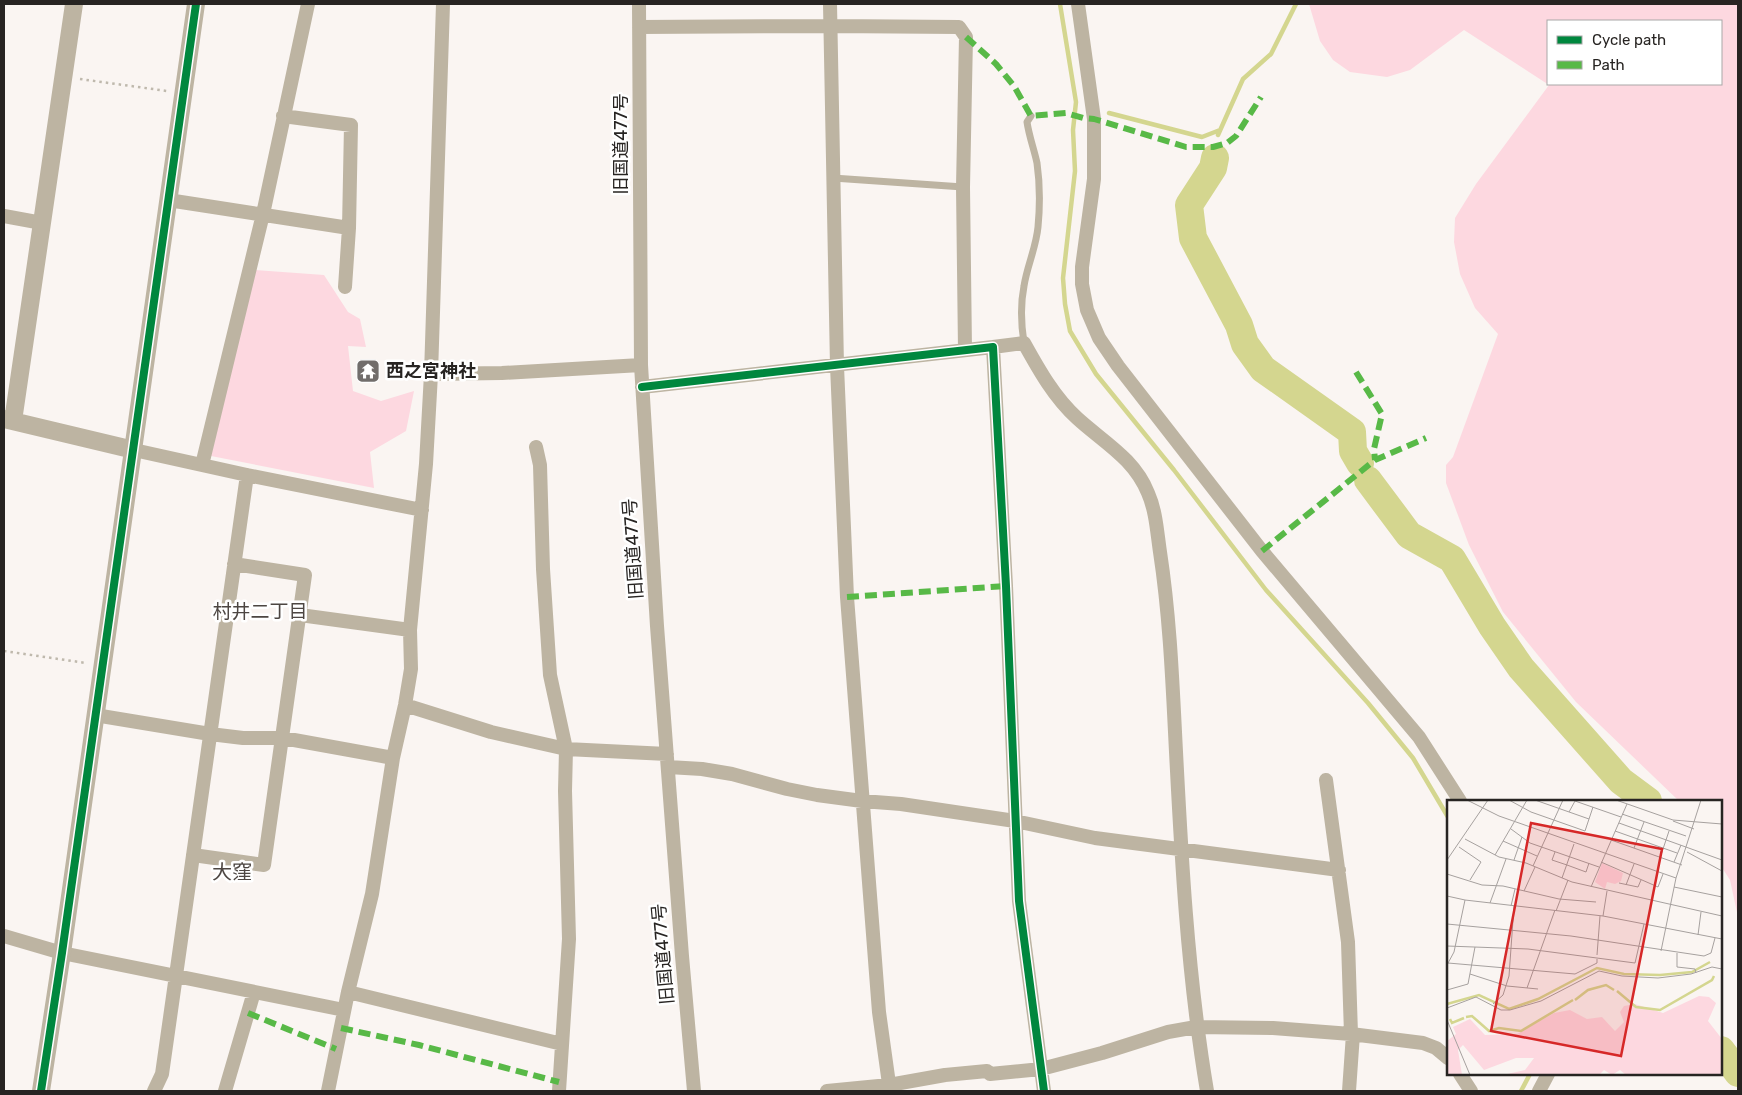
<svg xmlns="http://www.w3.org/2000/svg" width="1742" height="1095" viewBox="0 0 1742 1095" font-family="Rubik,'Noto Sans JP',sans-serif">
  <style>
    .green { fill: #fdd8e0; fill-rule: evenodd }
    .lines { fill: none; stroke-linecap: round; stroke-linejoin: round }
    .stream { stroke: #d4d68f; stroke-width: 4.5 }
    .river { stroke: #d4d68f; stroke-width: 28 }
    .path { stroke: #bfb9ad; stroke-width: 2.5; stroke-dasharray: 2.5 4; stroke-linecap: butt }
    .service { stroke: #bdb4a2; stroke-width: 7 }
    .minor { stroke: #bdb4a2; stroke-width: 14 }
    .tertiary { stroke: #bdb4a2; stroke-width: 18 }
    .quiet { stroke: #58b947; stroke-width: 6; stroke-dasharray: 12 6; stroke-linecap: butt }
    .cycleway-casing { stroke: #fff; stroke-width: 11 }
    .cycleway { stroke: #00873e; stroke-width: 8 }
    .labels { text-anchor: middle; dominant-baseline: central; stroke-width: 5; stroke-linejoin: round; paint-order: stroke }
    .street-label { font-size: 18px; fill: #272422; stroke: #fff }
    .poi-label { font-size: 18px; font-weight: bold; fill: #272422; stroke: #fff; text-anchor: start }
    .neighbourhood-label { font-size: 19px; fill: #4d4642; stroke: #fff }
    .quarter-label { font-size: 20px; fill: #4d4642; stroke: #fff }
    .inset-river { fill: none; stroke: #d4d68f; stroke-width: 2.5 }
    .inset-road { fill: none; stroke: #a6a19f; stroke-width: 1 }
    .view { fill: #d62828; fill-opacity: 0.15; stroke: #d62828; stroke-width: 2.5 }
    .inset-edge { fill: none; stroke: #272422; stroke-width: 2.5 }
  </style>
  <rect width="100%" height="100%" fill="#faf5f2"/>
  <path class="green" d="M1309 4H1738V917L1730 880 1721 866V801H1679L1576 702 1503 612 1469 545 1446 483V465L1453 457 1498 334 1475 308 1460 274 1454 242 1455 218 1476 184 1549 85 1464 30 1410 70 1387 77 1350 72 1333 60 1320 41ZM1548 21H1721V84H1548Z
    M255 270 324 275 348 312 360 319 366 347 348 346 353 391 381 401 414 391 406 431 370 452 374 488 211 456Z"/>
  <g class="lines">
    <path class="stream" d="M1060 4 1076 102 1073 130 1075 171 1063 278 1065 304 1070 331 1096 374 1174 470 1266 590 1368 703 1413 758 1448 817
      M1109 113 1202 137 1220 130
      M1218 135 1243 79 1271 54 1296 4
      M1521 1091 1530 1074"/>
    <path class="river" d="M1215 158 1213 168 1189 205 1193 238 1239 325 1245 344 1263 369 1352 432 1353 451 1360 463
      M1368 480 1409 535 1452 559 1492 626 1521 668 1621 781 1648 801
      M1721 1050 1738 1073"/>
    <path class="path" d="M80 79 167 91
      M4 651 86 663"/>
    <path class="service" d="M833 178 963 187
      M1024 343C1021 324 1020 306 1024 286 1027 266 1036 248 1038 227 1040 206 1040 184 1037 163 1034 149 1029 136 1027 122L1031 116"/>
    <path class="minor" d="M639 4 641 365 657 626 682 956 694 1091
      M830 4 837 366 847 597 879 1012 890 1091
      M1078 4 1094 119V179L1082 267V284L1087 310 1099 338 1118 366 1262 551 1419 737 1460 801
      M639 27 831 26 959 27 966 37 963 187 965 350
      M283 116 351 125 349 228 345 287
      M168 200 349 228
      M4 216 42 223
      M993 347 1024 343C1039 370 1054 397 1077 418 1103 442 1134 458 1148 493 1156 511 1157 532 1160 552 1169 611 1172 671 1175 732 1181 852 1187 972 1207 1091
      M431 374 502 373 641 365
      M642 387 993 347 1006 586 1019 901 1044 1091
      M536 447 540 465 543 569 550 675 566 749 565 791 569 939 559 1091
      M134 450 247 475 422 510
      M202 465 263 214 308 4
      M300 615 410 630
      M405 705 491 732 566 749 667 754
      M95 715 210 734 243 738H283L393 758
      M668 767 702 769 732 774 787 789 817 795 862 801 901 804 1015 821 1095 838 1339 870
      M1326 780 1348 942 1351 1034
      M193 855 264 865 305 575 234 564
      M4 936 62 953 344 1010
      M348 992 562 1044
      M1460 1074 1471 1091
      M154 1091 162 1074 247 475
      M225 1091 254 992
      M328 1091 348 992 372 894 393 758 405 705 411 669 410 630 426 464 431 374 443 4
      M827 1091 889 1085 945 1075 987 1071 990 1074 1041 1069 1102 1053 1168 1032 1196 1027 1273 1028 1351 1034 1423 1043 1436 1048 1448 1058
      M1349 1091 1353 1034
      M1539 1091 1548 1074"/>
    <path class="tertiary" d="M4 419 134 450
      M13 421 74 4
      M41 1091 62 953 196 4"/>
    <path class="quiet" d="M966 37 996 64 1014 86 1031 116 1066 113 1083 118 1094 119 1186 147H1213L1227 143 1236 136 1261 97
      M1356 372 1382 414 1374 449 1375 460
      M1262 551 1375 460 1426 438
      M847 597 1006 586
      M248 1013 336 1049
      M341 1028 419 1045 559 1082"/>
    <g class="cycleway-casing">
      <path id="cycleway" d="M642 387 993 347 1006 586 1019 901 1044 1091
        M41 1091 62 953 196 4"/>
    </g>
    <use href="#cycleway" class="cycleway"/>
  </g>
  <defs>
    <g id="temple-square" transform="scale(1.25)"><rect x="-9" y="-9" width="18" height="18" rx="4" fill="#716d6b" stroke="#fff"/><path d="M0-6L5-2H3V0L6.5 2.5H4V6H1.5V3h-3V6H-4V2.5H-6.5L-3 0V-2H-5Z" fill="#fff"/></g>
  </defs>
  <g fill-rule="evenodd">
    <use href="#temple-square" x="368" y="371"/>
  </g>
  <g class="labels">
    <g class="street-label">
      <text transform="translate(621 144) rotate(-90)">旧国道477号</text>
      <text transform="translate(633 549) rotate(-94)">旧国道477号</text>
      <text transform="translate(663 954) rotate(-95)">旧国道477号</text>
    </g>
    <g class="poi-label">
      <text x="386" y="371">西之宮神社</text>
    </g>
    <g class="neighbourhood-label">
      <text x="260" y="611">村井二丁目</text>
    </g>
    <g class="quarter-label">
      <text x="232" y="872">大窪</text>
    </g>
  </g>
  <g transform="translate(1447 800)">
    <rect width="275" height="275" fill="#faf5f2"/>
    <path d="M155 63 176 73 174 81 168 84 160 82 158 89 148 82ZM252 196 262 197 269 203 261 221 275 239V275H179L173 270 165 275 157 270 152 275H56L78 270 87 258H69L37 270 16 245 11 250 15 275H0V241L9 234 6 227 23 219 38 235 70 234 107 213 123 210 140 219 155 217 168 231 177 222 173 212 177 206 188 204 216 213Z" fill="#fdd8e0"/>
    <path class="inset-river" d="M170 191 189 207 213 210 265 180 267 176M128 200 141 190 159 185 167 190M0 204 32 195 62 209 91 199 150 168 177 174 213 175 245 172 263 162M19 217 25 216 42 231 52 228 74 231 126 200M3 219 5 223 17 218"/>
    <path class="inset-road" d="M20 0 52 16 229 78M62 0 84 12 138 31 146 7M88 0 142 19M169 0 226 20 275 24M122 12 128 1 174 17M175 14 239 36M226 21 247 29M172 23 275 60M64 29 83 43 152 67M168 31 230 53M18 39 52 57 79 63 125 82 275 116M164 40 235 65M56 41 90 56M12 47 34 62 23 80M187 48 197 22M108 52 105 60 120 65 139 72 142 63M240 52 275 71M48 55 80 0M213 58 222 31M0 60 41 0M67 60 75 37M154 62 211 87 216 74M227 62 234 45M86 66 116 0M0 74 35 85 56 86 112 99 149 102M115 78 127 44M172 83 191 87 194 80M179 85 187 64M144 87 180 4M227 87 275 97M77 91 88 67M0 96 18 100 7 152 0 165M18 100 156 116 275 139M43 103 59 59M64 106 68 89M109 111 121 80M156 116 160 91M0 124 124 136 257 156 264 153 268 138M251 135 254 112M0 146 81 149 188 163 197 124M214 151 229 78 254 0M230 153V167L248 169 249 173M150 155 153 116M1 163 128 174 150 163V159M23 174 60 186M60 186 91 189M80 188 108 110M0 190 21 184 28 147M46 204 56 195 62 176 67 106M0 208 29 197 54 210H63L94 201 152 171 175 176 211 178 244 174 265 167 275 169M0 220 23 275"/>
    <path class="view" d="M84 23 215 49 174 256 44 231Z"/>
    <rect width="275" height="275" class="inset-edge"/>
  </g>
  <rect width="1742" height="1095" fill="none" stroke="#272422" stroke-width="10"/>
  <rect x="1547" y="20" width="175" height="65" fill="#ffffff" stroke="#a9a7a7"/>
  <rect x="1557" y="36" width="25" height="8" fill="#00873e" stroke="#a9a7a7"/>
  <text x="1592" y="45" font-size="15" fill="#272422">Cycle path</text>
  <rect x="1557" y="61" width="25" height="8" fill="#58b947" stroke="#a9a7a7"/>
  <text x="1592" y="70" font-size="15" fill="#272422">Path</text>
</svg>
